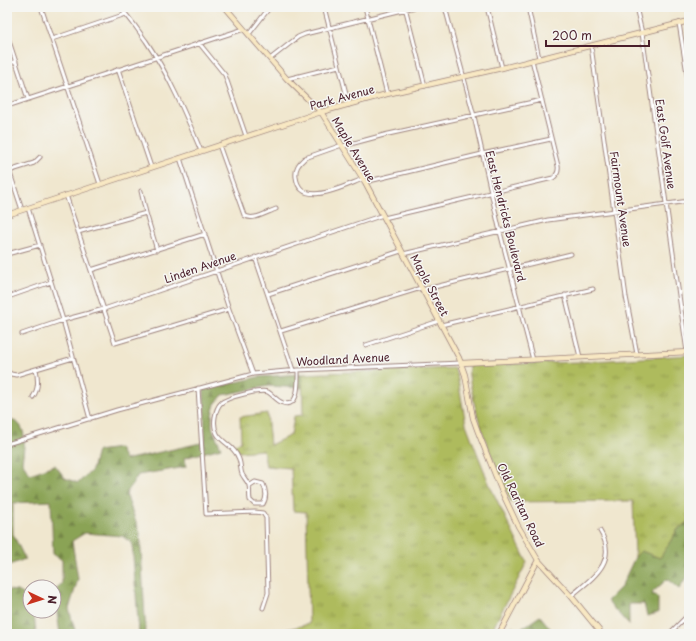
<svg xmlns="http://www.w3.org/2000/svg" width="696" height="641" viewBox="0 0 696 641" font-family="'Playpen Sans',sans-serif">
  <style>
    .grass { fill: url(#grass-tufts); stroke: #7c6d44 }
    .forest { fill: url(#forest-firs); stroke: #6a6140 }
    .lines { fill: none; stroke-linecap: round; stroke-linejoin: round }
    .street-casing { stroke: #9d837d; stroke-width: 5 }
    .secondary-casing { stroke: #9d837d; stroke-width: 6 }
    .street { stroke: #fff; stroke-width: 3 }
    .secondary { stroke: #f8e8c3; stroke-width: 4.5 }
    .labels { text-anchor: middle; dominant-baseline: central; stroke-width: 3; stroke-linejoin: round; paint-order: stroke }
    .street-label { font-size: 11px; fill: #4a1f2b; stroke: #f6f6f2 }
  </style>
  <defs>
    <pattern id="grass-tufts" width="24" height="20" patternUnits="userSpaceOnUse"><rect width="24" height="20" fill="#aebb5d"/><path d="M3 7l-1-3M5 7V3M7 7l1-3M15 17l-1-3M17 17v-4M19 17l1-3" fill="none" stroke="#90974d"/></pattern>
    <pattern id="forest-firs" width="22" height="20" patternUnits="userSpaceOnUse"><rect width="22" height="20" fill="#8aa354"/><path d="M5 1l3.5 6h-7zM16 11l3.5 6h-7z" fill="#738446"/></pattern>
  </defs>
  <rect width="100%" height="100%" fill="#f6f6f2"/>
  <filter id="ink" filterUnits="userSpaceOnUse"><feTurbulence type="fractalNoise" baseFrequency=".025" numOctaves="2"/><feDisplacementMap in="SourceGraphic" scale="8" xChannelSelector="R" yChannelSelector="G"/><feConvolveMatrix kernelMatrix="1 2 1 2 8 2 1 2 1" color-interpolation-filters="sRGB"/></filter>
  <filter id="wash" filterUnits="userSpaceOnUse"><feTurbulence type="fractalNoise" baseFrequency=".012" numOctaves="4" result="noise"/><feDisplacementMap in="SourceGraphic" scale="16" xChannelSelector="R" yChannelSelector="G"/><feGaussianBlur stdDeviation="0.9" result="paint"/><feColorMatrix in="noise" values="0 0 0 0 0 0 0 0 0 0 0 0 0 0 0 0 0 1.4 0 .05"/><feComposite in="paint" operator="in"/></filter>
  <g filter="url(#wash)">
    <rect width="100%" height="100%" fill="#f0e7cf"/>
    <path class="grass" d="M689 355V521L678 529 660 559 641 551 635 557 633 501 511 502C496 466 479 431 472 392 470 383 468 374 469 365L580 362Z
      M454 368 457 375 466 424 472 440 490 486 527 562 490 634H267L309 624 306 512 293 511 291 468 266 466 263 450 239 452 231 445 241 442 240 417 267 413 270 445 291 435 294 416 303 415 302 374Z"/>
    <path class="forest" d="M302 374V388L268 386 223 395 215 404 212 415V427L221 448 184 458 186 467 138 475 126 494 140 533 146 634H139L132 543 122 536 85 533 72 541 78 579 69 609 76 634H60L54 592 62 583V560L53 554 51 501 13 503V534L25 559 7 566V420C30 420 24 447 22 462L30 474 55 465 65 478 78 483 92 470 97 451 119 448 125 460 205 442 204 390 258 377Z
      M689 521V574L679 589 667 579 652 593 658 598V613L647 616 644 604H629V625L607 601 621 587 635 557 641 551 660 558 678 529Z
      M7 590 18 591 30 598V611L39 612 34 613 36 634H7Z
      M540 616 555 634H508L512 626 518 631Z"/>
  </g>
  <g filter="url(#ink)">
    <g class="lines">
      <g class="street-casing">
        <path id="street" d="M41 7 100 184
          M119 7C130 17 137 29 146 41 169 75 185 113 201 151
          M324 7 349 105
          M365 7 387 94
          M405 7 425 86
          M445 7 474 116 500 232 533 360
          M487 7 502 68
          M528 7 539 58
          M636 7 642 33 687 352
          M679 23 689 86
          M249 34 270 7
          M7 35 28 99
          M52 39 126 14
          M199 43 225 75 246 136
          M591 46 626 297 637 354
          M270 59 298 37 305 34 415 7
          M7 64 16 61
          M118 69 151 167
          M287 79 339 66
          M7 106 244 29
          M219 145 244 215C252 222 267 212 276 209
          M342 145 305 158C298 164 295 169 296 177 300 210 346 185 363 179
          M343 146 384 135 542 100
          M180 158 229 309 253 374
          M7 164 22 210
          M9 171 34 163 40 157
          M365 182 482 154 551 139
          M141 191 146 213
          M66 195 115 343 229 309
          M28 208 63 320 90 419
          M384 218 553 178C557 175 559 172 558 166L532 60
          M78 232 146 213 157 250
          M7 254 40 245
          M403 254 548 220 689 201
          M255 257 293 370
          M91 270 205 234
          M422 290 571 254
          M268 294 401 251
          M565 295 580 357
          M8 297 51 282
          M441 325 593 289
          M281 331 421 288
          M22 334 63 320 104 309 383 215
          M366 345 439 321
          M7 371 11 374 16 375 73 358
          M198 388 206 514 255 512 263 513 266 518 268 593 263 608
          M33 397C39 388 38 379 36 369
          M7 444 117 410 253 374 298 370 461 363
          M249 486 255 482 263 484C266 490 267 498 263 504H254L250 500C249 495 250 488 249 485 247 481 244 478 242 474 240 469 241 462 238 457 232 441 211 442 215 417 216 411 217 407 221 403 228 397 260 389 268 392 273 395 277 401 283 403 300 409 298 379 298 370
          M571 596C592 578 619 562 600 531
          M669 634 689 614"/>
      </g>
      <g class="secondary-casing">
        <path id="secondary" d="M225 7 287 79 321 112 365 182 459 358 465 375 473 418 478 432 502 492 518 526 538 560 571 596 602 634
          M7 215 321 112 387 94 502 68 689 21
          M461 363 689 352
          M499 634 538 560"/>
      </g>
      <use href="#street" class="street"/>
      <use href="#secondary" class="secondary"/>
    </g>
  </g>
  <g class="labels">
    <g class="street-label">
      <text transform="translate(342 97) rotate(-15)">Park Avenue</text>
      <text transform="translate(666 144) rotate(82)">East Golf Avenue</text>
      <text transform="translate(354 149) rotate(59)">Maple Avenue</text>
      <text transform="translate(621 199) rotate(82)">Fairmount Avenue</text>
      <text transform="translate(506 216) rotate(76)">East Hendricks Boulevard</text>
      <text transform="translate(200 267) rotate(-19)">Linden Avenue</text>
      <text transform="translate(430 285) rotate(62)">Maple Street</text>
      <text transform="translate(343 359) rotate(-3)">Woodland Avenue</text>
      <text transform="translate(521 505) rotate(64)">Old Raritan Road</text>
    </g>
  </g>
  <rect width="696" height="641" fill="none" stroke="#f6f6f2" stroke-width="24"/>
  <g transform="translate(42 599) rotate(94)"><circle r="19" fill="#f6f6f2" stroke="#b1a0a2"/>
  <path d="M0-3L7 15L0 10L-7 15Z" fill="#c8321e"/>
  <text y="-6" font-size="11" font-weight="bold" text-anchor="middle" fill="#4a1f2b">N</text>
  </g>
  <path d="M546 40v6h103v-6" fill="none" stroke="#4a1f2b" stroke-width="2"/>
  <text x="552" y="40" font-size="12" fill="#4a1f2b" stroke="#f6f6f2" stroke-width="3" paint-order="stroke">200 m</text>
</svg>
